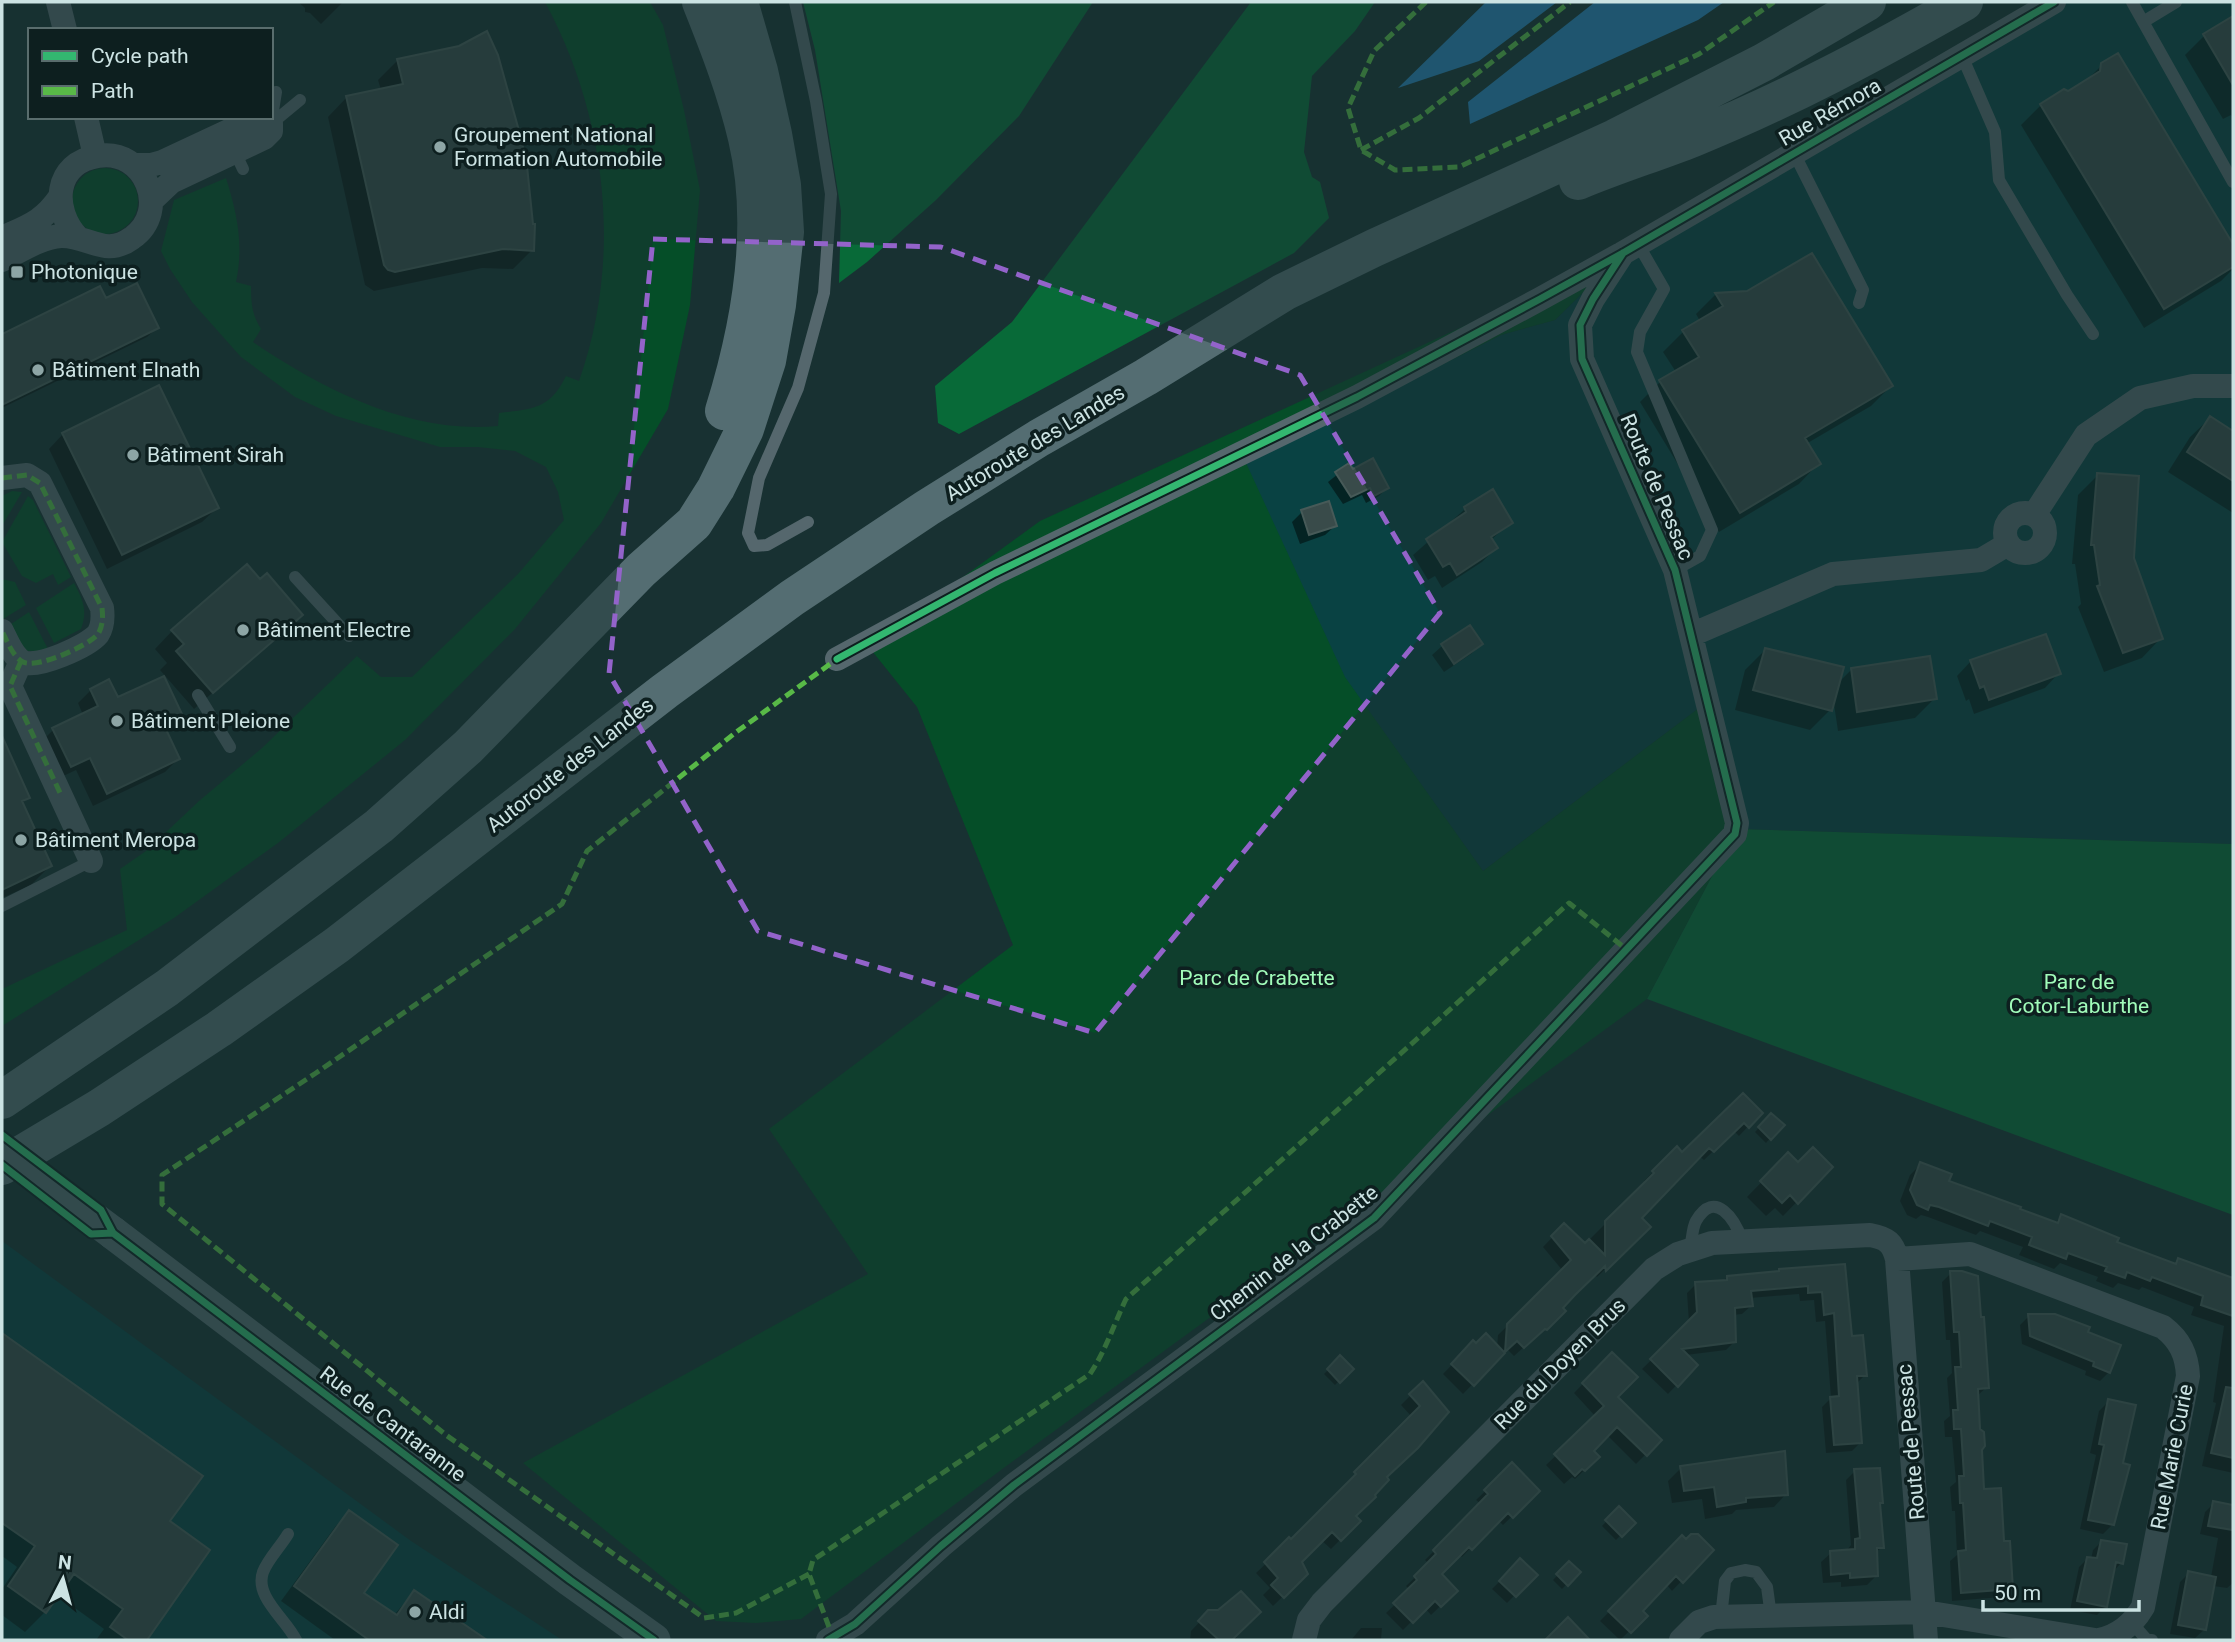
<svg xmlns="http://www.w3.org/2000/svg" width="2235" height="1642" viewBox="0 0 2235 1642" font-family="Roboto,sans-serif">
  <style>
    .built { fill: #094243 }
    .green { fill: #054e28 }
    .forest { fill: #086a38 }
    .water { fill: #2882ba }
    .shadow { fill: #0007 }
    .building { fill: #394b4a; stroke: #475a58; stroke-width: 2 }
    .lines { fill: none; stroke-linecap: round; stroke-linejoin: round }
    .lane { stroke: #55676d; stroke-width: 12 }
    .street { stroke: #55676d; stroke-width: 24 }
    .secondary { stroke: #53686e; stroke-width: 33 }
    .highway { stroke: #546d72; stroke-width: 38 }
    .secondary-bridge { stroke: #53686e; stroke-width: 33 }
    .quiet { stroke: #58b947; stroke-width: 5; stroke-dasharray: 10 5; stroke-linecap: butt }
    .cycleway-casing { stroke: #0d1f1f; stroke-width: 11 }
    .cycleway { stroke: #33b770; stroke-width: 7 }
    .marked { fill: none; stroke: #9363ca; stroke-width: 5; stroke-dasharray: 14 9; stroke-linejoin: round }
    .poi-dot { fill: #8da5a5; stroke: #0d1f1f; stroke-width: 2.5 }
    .labels { text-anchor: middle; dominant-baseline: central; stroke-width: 7; stroke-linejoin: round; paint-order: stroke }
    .street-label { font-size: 21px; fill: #cce3e3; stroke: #0d1f1f }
    .poi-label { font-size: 21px; fill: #cce3e3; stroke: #0d1f1f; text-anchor: start }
    .park-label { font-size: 21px; fill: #a1fcba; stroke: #0d1f1f }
  </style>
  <rect width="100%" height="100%" fill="#183132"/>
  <path class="built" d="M2054 2H2233V844L1737 829 1707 702 1483 871 1344 677 1245 463 1501 335 1555 320 1623 253Z
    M2 1241 411 1541 562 1640H2Z"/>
  <path class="green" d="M545 2H650L663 25 684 110 700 190 690 305 668 409 601 523 515 629 405 740 278 843 174 918 2 1026V989L127 930 120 869 146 851 199 801 262 748 357 656 381 677H412L518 574 564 520 558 492 546 467 515 451 478 447H440L336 416 295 397 241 357 192 302 170 269 161 251 174 200 226 178C237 213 244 245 236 282L251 286C251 303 252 315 261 329L253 342C324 390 410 434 498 426L499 413C533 409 550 409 566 376L579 381C623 257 607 117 545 2Z
    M72 201a33 33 0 1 1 66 0a33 33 0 1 1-66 0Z
    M1623 253 1555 320 1501 335 1246 463 1345 677 1483 871 1707 702 1737 829 1647 999 1005 1467 801 1619 756 1623 716 1621 523 1463 868 1274 769 1129 1013 945 917 707 868 646 1040 521Z
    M12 491 22 492 2 526V496Z
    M28 496 33 500 71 577 58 585 53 574 36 583 22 576 2 542Z
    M2 579 15 582 26 605 3 619Z
    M74 583C83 600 88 610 81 629L54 643 36 608Z
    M29 612 49 651H26L8 626Z"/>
  <path class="forest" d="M803 2H1093L1019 116 936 200 867 262 839 283 841 211 815 50Z
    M1251 2H1375L1355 31 1312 76 1304 152 1312 177 1320 182 1329 218 1294 253 959 434 938 423 935 386 1012 322Z
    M1737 829 2233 844V1215L1647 999Z"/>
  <path class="water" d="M1486 2H1557L1479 61 1398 88Z
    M1595 2H1724L1698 20 1470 124 1468 102Z"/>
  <path class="shadow" d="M298 2H343L321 24 310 13 305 12V8Z
    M2233 19V118L2231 115 2223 119 2185 55 2204 36Z
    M2117 56 2233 248V269L2221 281 2144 328 2021 125 2041 105 2084 83 2103 64Z
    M398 60 532 250 513 269 482 268 374 291 365 285 328 117 347 97 381 90 378 80Z
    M99 289 105 300 157 328 147 337 2 408V336Z
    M1716 294 1891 386 1871 406 1806 444 1818 464 1799 484 1719 532 1640 402 1660 382 1676 372 1663 352 1683 332 1700 321 1696 314Z
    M2210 418 2233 432V513L2168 472 2190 437Z
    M63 434 217 508 202 522 107 569 49 449Z
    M1348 466 1352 471 1387 488 1379 496 1366 503 1362 495 1343 504 1328 482Z
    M2098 475 2132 558 2161 638 2142 658 2104 672 2078 607 2081 604 2075 564H2072L2078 495Z
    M1465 509 1511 522 1491 540 1496 548 1482 562 1442 588 1435 576 1428 580 1413 555Z
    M1302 512 1335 526 1325 535 1300 544 1292 522Z
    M260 581 301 615 194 709 160 670 167 663 155 649 172 631Z
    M1470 627 1481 644 1471 654 1444 672 1432 655 1442 646Z
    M1765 650 1837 684 1852 669 1935 698 1915 718 1838 731 1833 698 1830 710 1810 730 1735 710 1745 670Z
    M1971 661 2059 673 2045 688 1974 714 1969 699 1966 701 1957 676Z
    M91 690 117 699 180 714 164 729 178 759 165 772 93 806 76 770 57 779 40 743 53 730 83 715 78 703Z
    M2 741 28 797 21 804 50 866 31 885 2 898Z
    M1761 1113 1739 1136 1734 1131 1704 1160 1699 1156 1640 1219 1649 1227 1597 1277 1594 1274 1560 1308 1554 1320 1514 1356 1507 1349 1463 1394 1443 1374 1473 1343 1497 1348 1498 1335 1563 1271 1543 1247 1564 1225 1584 1245 1646 1183 1644 1181 1677 1148 1682 1154Z
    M1771 1115 1782 1125 1766 1143 1755 1132Z
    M1788 1155 1798 1164 1831 1167 1783 1216 1775 1208 1766 1216 1747 1197Z
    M1921 1164 1947 1182 2018 1210 2054 1224 2062 1216 2115 1243 2174 1265 2179 1260 2212 1291 2233 1296V1473L2202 1466 2216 1403 2213 1402 2224 1326 2191 1315 2194 1307 2142 1287 2139 1290 2118 1283 2113 1288 2096 1281 2098 1277 2060 1263 2054 1269 2019 1255 2023 1247 1980 1231 1976 1235 1928 1217 1921 1215 1916 1219 1907 1215 1900 1201 1910 1175Z
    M1844 1266 1850 1338 1865 1375 1856 1384 1860 1443 1852 1451 1826 1453 1822 1407 1831 1398 1825 1321 1816 1322 1814 1300 1800 1301 1799 1294 1750 1298 1751 1306 1742 1314 1733 1315 1735 1341 1726 1350 1686 1355 1696 1365 1668 1394 1642 1369 1689 1323 1687 1293 1696 1284 1723 1282 1727 1277Z
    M1951 1273 1987 1387 1977 1396 1983 1491 2003 1543 2011 1588 2002 1597 1952 1601 1950 1561 1957 1555 1955 1511H1952L1950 1487 1956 1482 1952 1437H1945L1944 1421 1950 1416 1947 1378 1952 1373 1950 1340H1946L1942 1282Z
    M2029 1316 2086 1333 2109 1372 2100 1381 2085 1375 2086 1371 2022 1344 2020 1325Z
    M2 1335 200 1476 167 1522 208 1550 144 1640H96L104 1629 57 1595 45 1612 25 1632 2 1615V1589L17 1567 2 1556Z
    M1612 1354 1616 1397 1660 1440 1636 1464 1607 1435 1592 1451 1598 1457 1575 1479 1572 1477 1564 1484 1546 1465 1596 1417 1574 1393Z
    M1340 1358 1351 1369 1335 1385 1324 1374Z
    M1423 1383 1447 1412 1384 1478 1354 1516 1359 1521 1331 1549 1321 1540 1299 1562 1306 1574 1273 1606 1263 1595 1270 1588 1256 1573 1348 1485 1346 1483 1412 1417 1401 1405Z
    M2109 1401 2113 1524 2103 1534 2080 1529 2096 1455 2090 1453 2099 1411Z
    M1512 1465 1538 1491 1503 1525 1498 1520 1462 1557 1459 1554 1439 1574 1456 1591 1431 1615 1425 1608 1403 1630 1386 1613 1410 1590 1406 1586 1429 1564 1425 1560 1481 1504 1476 1500Z
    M1681 1468 1786 1494 1774 1507 1736 1510 1732 1514 1705 1519 1702 1499 1672 1503 1668 1481Z
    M1855 1471 1878 1505 1882 1547 1875 1553 1876 1576 1867 1585 1841 1587V1582L1823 1583 1821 1562 1831 1553 1847 1550 1851 1545 1846 1480Z
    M2214 1503 2233 1507V1583L2227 1588 2213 1586 2205 1629 2195 1638 2170 1634 2180 1582 2189 1573 2211 1577 2218 1538 2200 1534 2205 1512Z
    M1619 1508 1633 1523 1616 1540 1602 1526Z
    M349 1512 362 1593 394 1615 414 1592 478 1636 476 1640H335L281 1601 335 1527Z
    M1682 1538 1711 1550 1672 1591 1666 1584 1640 1611 1645 1616 1620 1640 1600 1621Z
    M2102 1541 2121 1563 2113 1572 2106 1606 2097 1615 2070 1610 2079 1567 2088 1558 2091 1559 2093 1550Z
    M1520 1561 1535 1575 1507 1603 1492 1589Z
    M1569 1563 1579 1572 1562 1589 1553 1580Z
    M1209 1612 1237 1638 1235 1640H1190L1191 1631Z
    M1361 1628H1382L1381 1640H1351Z"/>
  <path class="building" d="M2233 16V85L2203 34Z
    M487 31 498 55 521 138 527 166 533 224H535L534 251 503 249 395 272 388 270 384 265 346 96 403 84 397 59 459 46Z
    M2118 53 2233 244V267L2164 309 2040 104 2064 89 2068 91 2100 71 2101 63Z
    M1812 253 1893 386 1805 438 1821 464 1740 513 1659 380 1699 357 1682 330 1723 306 1715 293 1747 291Z
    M137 283 159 328 2 405V334L100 286 106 298Z
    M159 385 219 508 122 555 62 433Z
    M2210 416 2233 431V481L2187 452Z
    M1373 458 1389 488 1374 496 1370 488 1351 497 1335 472 1349 463 1353 469Z
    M2097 473 2139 476 2134 558 2163 639 2123 653 2097 586 2100 585 2094 545H2091Z
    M1493 489 1513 523 1491 537 1498 548 1457 575 1450 563 1443 567 1426 539 1466 512 1464 507Z
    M1329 501 1337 526 1309 535 1301 510Z
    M247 564 260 579 267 573 303 615 213 693 176 651 184 644 171 630Z
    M1470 625 1483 644 1454 664 1441 644Z
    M2046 634 2061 674 1989 700 1984 686 1980 688 1970 660Z
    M1765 648 1844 667 1832 711 1753 690Z
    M1930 656 1937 699 1857 712 1851 668Z
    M164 676 182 714 163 723 180 759 107 794 90 758 71 767 52 728 98 706 90 689 109 679 118 697Z
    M2 736 30 798 22 801 52 866 2 890Z
    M1743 1093 1763 1113 1749 1128 1744 1123 1714 1152 1709 1148 1642 1218 1651 1227 1606 1271 1605 1266 1575 1295 1563 1308 1566 1311 1547 1330 1545 1329 1524 1348 1517 1341 1505 1352 1507 1324 1571 1260 1551 1236 1564 1223 1585 1243 1589 1239 1605 1255V1221L1654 1173 1652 1171 1677 1146 1682 1152Z
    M1771 1113 1785 1125 1771 1140 1758 1127Z
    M1813 1147 1833 1167 1798 1204 1790 1195 1782 1203 1760 1181 1788 1152 1798 1162Z
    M1920 1162 1952 1174 1949 1181 2021 1207 2020 1209 2058 1223 2061 1214 2119 1238 2117 1242 2176 1264 2178 1258 2233 1278V1316L2201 1305 2203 1296 2152 1277 2150 1281 2127 1272 2125 1278 2105 1271 2107 1267 2068 1253 2066 1259 2029 1245 2032 1237 1990 1221 1988 1226 1939 1207 1930 1205 1928 1210 1917 1205 1910 1190Z
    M1845 1264 1852 1336 1863 1335 1867 1376H1857L1862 1443 1834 1445 1830 1397 1839 1396 1834 1313 1824 1315 1822 1292 1808 1293V1286L1751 1291 1753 1306 1735 1308 1736 1342 1682 1349 1698 1365 1678 1387 1650 1359 1697 1312 1695 1282 1727 1280V1276L1779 1271V1269Z
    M1950 1271H1962L1978 1276 1981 1317H1984L1989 1388 1978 1389 1980 1429 1984 1432 1985 1446 1982 1450 1984 1489 2001 1488 2004 1541H2010L2013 1589 1961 1593 1958 1551 1966 1550 1963 1503H1960L1959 1476H1964L1961 1429H1954L1953 1410H1958L1955 1367H1961L1959 1332H1954Z
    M2028 1314H2055L2090 1327 2088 1332 2121 1345 2110 1373 2093 1366 2094 1362 2030 1336Z
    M2 1333 203 1476 170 1521 210 1550 147 1640H128L110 1627 123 1609 74 1574 46 1613 8 1586 35 1546 2 1523Z
    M1486 1333 1505 1353 1474 1386 1451 1364 1473 1340 1476 1343Z
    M1612 1352 1638 1377 1618 1397 1662 1440 1647 1456 1617 1427 1594 1451 1600 1457 1585 1471 1582 1469 1575 1476 1554 1454 1604 1406 1582 1383Z
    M1340 1355 1354 1369 1340 1383 1327 1369Z
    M1423 1381 1449 1412 1418 1448 1387 1477 1389 1480 1375 1495 1376 1497 1356 1516 1361 1521 1341 1541 1332 1532 1302 1562 1308 1574 1284 1598 1271 1585 1278 1578 1264 1562 1289 1537 1291 1539 1356 1474 1354 1472 1420 1406 1409 1394Z
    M2226 1387 2233 1388V1458L2211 1453Z
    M2108 1399 2136 1405 2123 1463 2130 1465 2114 1525 2088 1520 2104 1445 2099 1444Z
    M1785 1451 1788 1495 1746 1498V1502L1717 1507 1714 1487 1684 1491 1680 1466Z
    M1512 1462 1540 1491 1513 1518 1508 1513 1472 1550 1469 1547 1442 1574 1458 1591 1441 1607 1435 1601 1413 1623 1393 1603 1417 1580 1414 1576 1436 1554 1433 1550 1488 1494 1484 1490Z
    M1880 1468 1883 1503H1880L1884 1548H1877L1878 1576 1850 1578V1573L1831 1575 1830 1551 1855 1549V1539L1860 1538 1854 1469Z
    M2213 1501 2233 1505V1530L2208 1526Z
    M1619 1506 1636 1523 1622 1537 1605 1520Z
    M349 1510 398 1545 364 1593 397 1615 414 1590 487 1640H369L294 1586Z
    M1691 1534H1698L1714 1550 1683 1583 1676 1576 1643 1611 1648 1616 1631 1633 1608 1611 1682 1535 1686 1539Z
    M2101 1540 2127 1544 2123 1564 2116 1562 2107 1607 2077 1601 2087 1557 2097 1558Z
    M1520 1558 1538 1575 1516 1597 1499 1581Z
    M1569 1561 1581 1572 1568 1586 1556 1574Z
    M2188 1571 2216 1577 2206 1630 2178 1625Z
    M1241 1591 1261 1612 1232 1640H1219L1198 1621 1208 1610H1218Z
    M1568 1617 1590 1640H1545Z"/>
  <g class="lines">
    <path class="lane" d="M795 2 816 101 831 194 824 293 798 388 759 478 748 533 754 546 767 545 808 522
      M2132 2 2233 182
      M2143 22 2176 2
      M1962 56 1995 132 1999 180 2067 295 2093 334
      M271 123 276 92
      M271 124 300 100
      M235 152 243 169
      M1794 153 1863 290 1859 303
      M1638 244 1664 289 1640 332 1637 352 1712 530 1700 556 1675 570
      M295 577 349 636
      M198 695 230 747
      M2 906 91 861
      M1690 1249C1692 1241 1692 1228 1696 1221 1715 1188 1735 1220 1742 1240
      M288 1534C281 1546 268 1559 263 1572 254 1597 287 1620 296 1640
      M1721 1617 1725 1581 1731 1573 1745 1570 1756 1572 1767 1587 1771 1616
      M2132 1623 2147 1640H2152"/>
    <path class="street" d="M58 2 65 30
      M86 117 95 156
      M134 165H151L162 162 254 119 264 117 271 124V131L264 138 171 182 152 200
      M2 238C28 226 43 222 60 197
      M2 260C19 252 41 237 61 236 88 235 105 258 132 238 171 211 145 148 98 156 54 163 51 209 78 238
      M2 478 27 475 40 483 102 608C103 616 103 626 98 634 88 646 37 669 23 662 13 657 7 641 2 631
      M2005 533a20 20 0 1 1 40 0a20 20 0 1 1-40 0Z
      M2034 515 2086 435 2140 398 2193 386H2233
      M1691 635 1833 574 1981 560 2008 544
      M837 659 995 573 1357 397 1540 299 1623 253 2054 2
      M21 661 10 686 91 861
      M1897 1259 1970 1254 2163 1327C2180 1340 2187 1355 2188 1376L2143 1607C2133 1624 2118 1636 2099 1640
      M828 1640 855 1624 941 1546 1014 1485 1374 1218 1735 834 1737 823 1675 570 1582 359 1580 325 1593 299 1623 253
      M1304 1640 1309 1620 1322 1603 1654 1269 1678 1254 1712 1243 1870 1235C1887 1238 1893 1243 1897 1259L1926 1640
      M1681 1640 1699 1622 1714 1617 1925 1612 2095 1640"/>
    <path class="secondary" d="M113 1233 570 1580 654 1640"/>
    <path class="highway" d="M701 2C719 47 736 91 747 138 768 227 751 324 724 411
      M1578 181C1616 165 1655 153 1693 138 1787 100 1876 52 1964 2
      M2 1100 167 988 379 826 468 747 641 570 694 523 716 488 745 429 767 361 777 305 785 232 782 185 773 134 759 71 739 2
      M2 1166 99 1108 219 1029 337 945 665 691 792 598 927 508 1039 438 1146 377 1284 292 1374 248 1615 138 1764 62 1867 2"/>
    <path class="secondary-bridge" d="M2 1150 113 1233"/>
    <path class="quiet" d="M1426 2 1374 51 1348 108 1361 150 1395 170 1459 167 1699 54 1774 2
      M1361 150 1419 118 1570 2
      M2 478 27 475 40 483 102 608C103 616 103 626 98 634 88 646 37 669 23 662 13 657 7 641 2 631
      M21 661 10 686 62 797
      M809 1574 736 1613 704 1618 446 1435 162 1204V1175L316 1073 562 904 587 851 735 733 837 659
      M829 1627 809 1574 813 1560 1090 1374C1106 1350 1114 1324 1126 1299L1569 903 1626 949"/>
    <g class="cycleway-casing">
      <path id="cycleway" d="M837 659 995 573 1357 397 1540 299 1623 253 2054 2
        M2 1135 101 1210 113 1233 570 1580 654 1640
        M2 1165 91 1234 113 1233
        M828 1640 855 1624 941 1546 1014 1485 1374 1218 1735 834 1737 823 1675 570 1582 359 1580 325 1593 299 1623 253"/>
    </g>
    <use href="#cycleway" class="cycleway"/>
  </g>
  <path d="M0 0H2235V1642H0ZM653 239 941 247 1300 375 1440 613 1095 1033 758 931 609 674Z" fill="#183132" fill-opacity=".55" fill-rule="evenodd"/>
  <path class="marked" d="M653 239 941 247 1300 375 1440 613 1095 1033 758 931 609 674Z"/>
  <g class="poi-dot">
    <circle cx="440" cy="147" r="7"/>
    <rect x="10" y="265" width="14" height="14" rx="3.5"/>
    <circle cx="38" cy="370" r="7"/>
    <circle cx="133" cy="455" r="7"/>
    <circle cx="243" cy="630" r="7"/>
    <circle cx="117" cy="721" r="7"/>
    <circle cx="21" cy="840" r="7"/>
    <circle cx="415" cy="1612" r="7"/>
  </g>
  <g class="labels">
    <g class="street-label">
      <text transform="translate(1830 112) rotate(-30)">Rue Rémora</text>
      <text transform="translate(1035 443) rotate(-31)">Autoroute des Landes</text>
      <text transform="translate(1657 487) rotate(67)">Route de Pessac</text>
      <text transform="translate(570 765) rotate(-38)">Autoroute des Landes</text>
      <text transform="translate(1294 1253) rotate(-38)">Chemin de la Crabette</text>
      <text transform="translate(1560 1364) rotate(-45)">Rue du Doyen Brus</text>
      <text transform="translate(393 1424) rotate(37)">Rue de Cantaranne</text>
      <text transform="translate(1911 1442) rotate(-95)">Route de Pessac</text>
      <text transform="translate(2172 1457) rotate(-79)">Rue Marie Curie</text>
    </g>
    <g class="poi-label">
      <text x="454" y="135">Groupement National<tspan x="454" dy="24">Formation Automobile</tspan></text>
      <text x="31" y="272">Photonique</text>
      <text x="52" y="370">Bâtiment Elnath</text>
      <text x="147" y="455">Bâtiment Sirah</text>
      <text x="257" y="630">Bâtiment Electre</text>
      <text x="131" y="721">Bâtiment Pleione</text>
      <text x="35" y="840">Bâtiment Meropa</text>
      <text x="429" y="1612">Aldi</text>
    </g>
    <g class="park-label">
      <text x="1257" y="978">Parc de Crabette</text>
      <text x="2079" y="982">Parc de<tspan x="2079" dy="24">Cotor-Laburthe</tspan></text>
    </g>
  </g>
  <rect width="2235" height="1642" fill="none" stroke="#cce3e3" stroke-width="7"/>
  <rect x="28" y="28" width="245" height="91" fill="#0d1f1f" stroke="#596d6d" stroke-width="2"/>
  <rect x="42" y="51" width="35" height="10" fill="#33b770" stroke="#596d6d" stroke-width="2"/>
  <text x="91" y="63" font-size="21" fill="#cce3e3">Cycle path</text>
  <rect x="42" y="86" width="35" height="10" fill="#58b947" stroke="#596d6d" stroke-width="2"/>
  <text x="91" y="98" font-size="21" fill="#cce3e3">Path</text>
  <g transform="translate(63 1579) rotate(6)" stroke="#0d1f1f" stroke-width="5" paint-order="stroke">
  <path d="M0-5L12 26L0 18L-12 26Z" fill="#cce3e3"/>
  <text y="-10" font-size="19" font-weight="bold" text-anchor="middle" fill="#cce3e3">N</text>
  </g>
  <path d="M1983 1600v10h156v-10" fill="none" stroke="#cce3e3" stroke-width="3.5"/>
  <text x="1994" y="1600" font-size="21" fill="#cce3e3" stroke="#0d1f1f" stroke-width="5" paint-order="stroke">50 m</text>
</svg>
